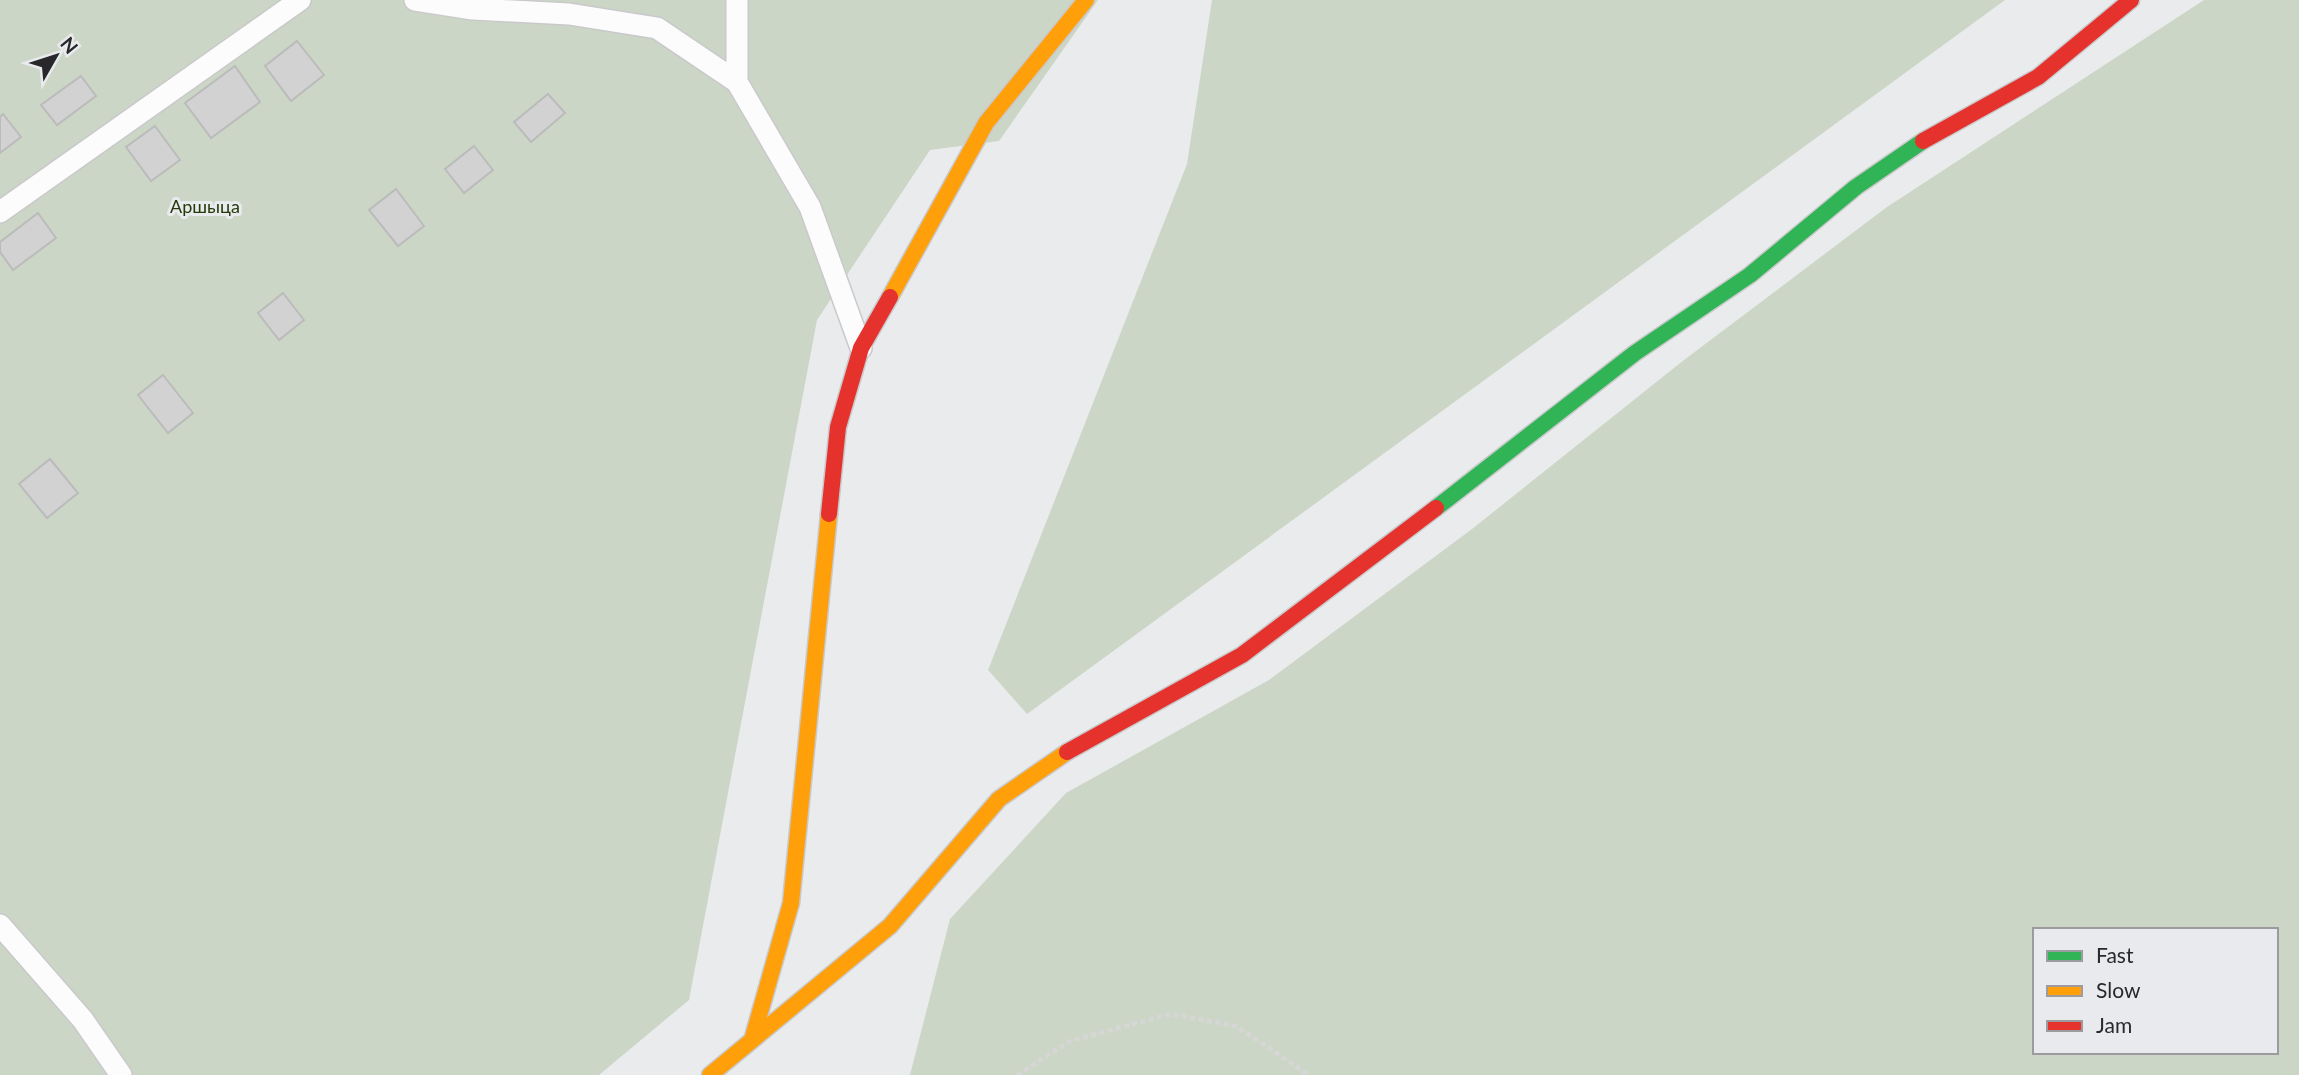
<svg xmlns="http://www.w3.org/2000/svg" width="2299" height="1075" viewBox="0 0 2299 1075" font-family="Lato,sans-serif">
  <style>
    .green { fill: #ccd6c6; fill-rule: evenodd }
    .building { fill: #d3d2d2; stroke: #bbb; stroke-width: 2 }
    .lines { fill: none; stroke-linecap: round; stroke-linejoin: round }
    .lane-casing { stroke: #c9c9cb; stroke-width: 24 }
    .fast-casing { stroke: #c9c9cb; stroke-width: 19 }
    .slow-casing { stroke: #c9c9cb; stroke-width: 19 }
    .jam-casing { stroke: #c9c9cb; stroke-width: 19 }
    .path { stroke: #d6d6d7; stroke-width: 4.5; stroke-dasharray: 5 3.5; stroke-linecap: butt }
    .lane { stroke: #fcfcfc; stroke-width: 21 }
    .fast { stroke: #30b455; stroke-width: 16 }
    .slow { stroke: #ff9f0a; stroke-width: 16 }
    .jam { stroke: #e5322d; stroke-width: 16 }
    .labels { text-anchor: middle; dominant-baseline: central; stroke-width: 6; stroke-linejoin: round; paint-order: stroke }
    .park-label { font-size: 18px; fill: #243a08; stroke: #e9eaee }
  </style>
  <rect width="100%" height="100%" fill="#eaebed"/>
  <path class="green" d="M0 0H1098L999 141 930 150 817 320 689 1000 599 1075H0Z
    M1212 0H2005L1027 714 988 670 1187 164Z
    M2204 0H2299V1075H910L950 919 1066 793 1269 680 1472 529 1684 360 1887 207ZM2035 930H2276V1052H2035Z"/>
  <path class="building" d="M297 41 324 75 291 101 265 66Z
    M235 66 260 102 211 138 185 103Z
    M81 76 96 96 57 125 41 105Z
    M548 94 565 113 531 142 514 122Z
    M3 114 21 137 0 153V117Z
    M155 126 180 160 151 181 126 147Z
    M474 146 493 170 464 193 445 169Z
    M396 189 424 226 398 246 369 210Z
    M38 213 56 238 13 270 0 252V242Z
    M283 293 304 320 279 340 258 313Z
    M163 375 193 413 168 433 138 395Z
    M50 459 78 493 47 518 19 484Z"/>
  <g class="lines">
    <g class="lane-casing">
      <path id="lane" d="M415 0 473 9 569 14 657 28 737 82 810 207 861 348
        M737 0V82
        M0 212 300 0
        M0 925 83 1020 121 1075"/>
    </g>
    <g class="fast-casing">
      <path id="fast" d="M1436 508 1635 353 1750 275 1856 187 1923 141"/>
    </g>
    <g class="slow-casing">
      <path id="slow" d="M890 297 986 123 1086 0
        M753 1037 791 903 829 514
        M710 1075 890 926 999 799 1067 752"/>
    </g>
    <g class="jam-casing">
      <path id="jam" d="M1923 141 2038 77 2131 0
        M829 514 838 427 861 348 890 297
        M1067 752 1242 655 1436 508"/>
    </g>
    <path class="path" d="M1017 1075 1070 1041 1171 1014 1236 1026 1309 1075"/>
    <use href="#lane" class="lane"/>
    <use href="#fast" class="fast"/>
    <use href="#slow" class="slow"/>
    <use href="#jam" class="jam"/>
  </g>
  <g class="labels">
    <g class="park-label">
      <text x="205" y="206">Аршыца</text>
    </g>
  </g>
  <rect x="2033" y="928" width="245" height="126" fill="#e9eaee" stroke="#9c9ca0" stroke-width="2"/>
  <rect x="2047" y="951" width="35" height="10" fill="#30b455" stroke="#9c9ca0" stroke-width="2"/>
  <text x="2096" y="963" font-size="21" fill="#28282a">Fast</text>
  <rect x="2047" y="986" width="35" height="10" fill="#ff9f0a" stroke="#9c9ca0" stroke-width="2"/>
  <text x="2096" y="998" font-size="21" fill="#28282a">Slow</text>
  <rect x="2047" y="1021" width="35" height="10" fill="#e5322d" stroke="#9c9ca0" stroke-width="2"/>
  <text x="2096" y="1033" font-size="21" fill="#28282a">Jam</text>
  <g transform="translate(56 56) rotate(51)" stroke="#e9eaee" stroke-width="5" paint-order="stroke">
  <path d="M0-5L12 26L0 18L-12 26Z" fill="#28282a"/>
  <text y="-10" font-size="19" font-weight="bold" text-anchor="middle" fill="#28282a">N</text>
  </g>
</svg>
